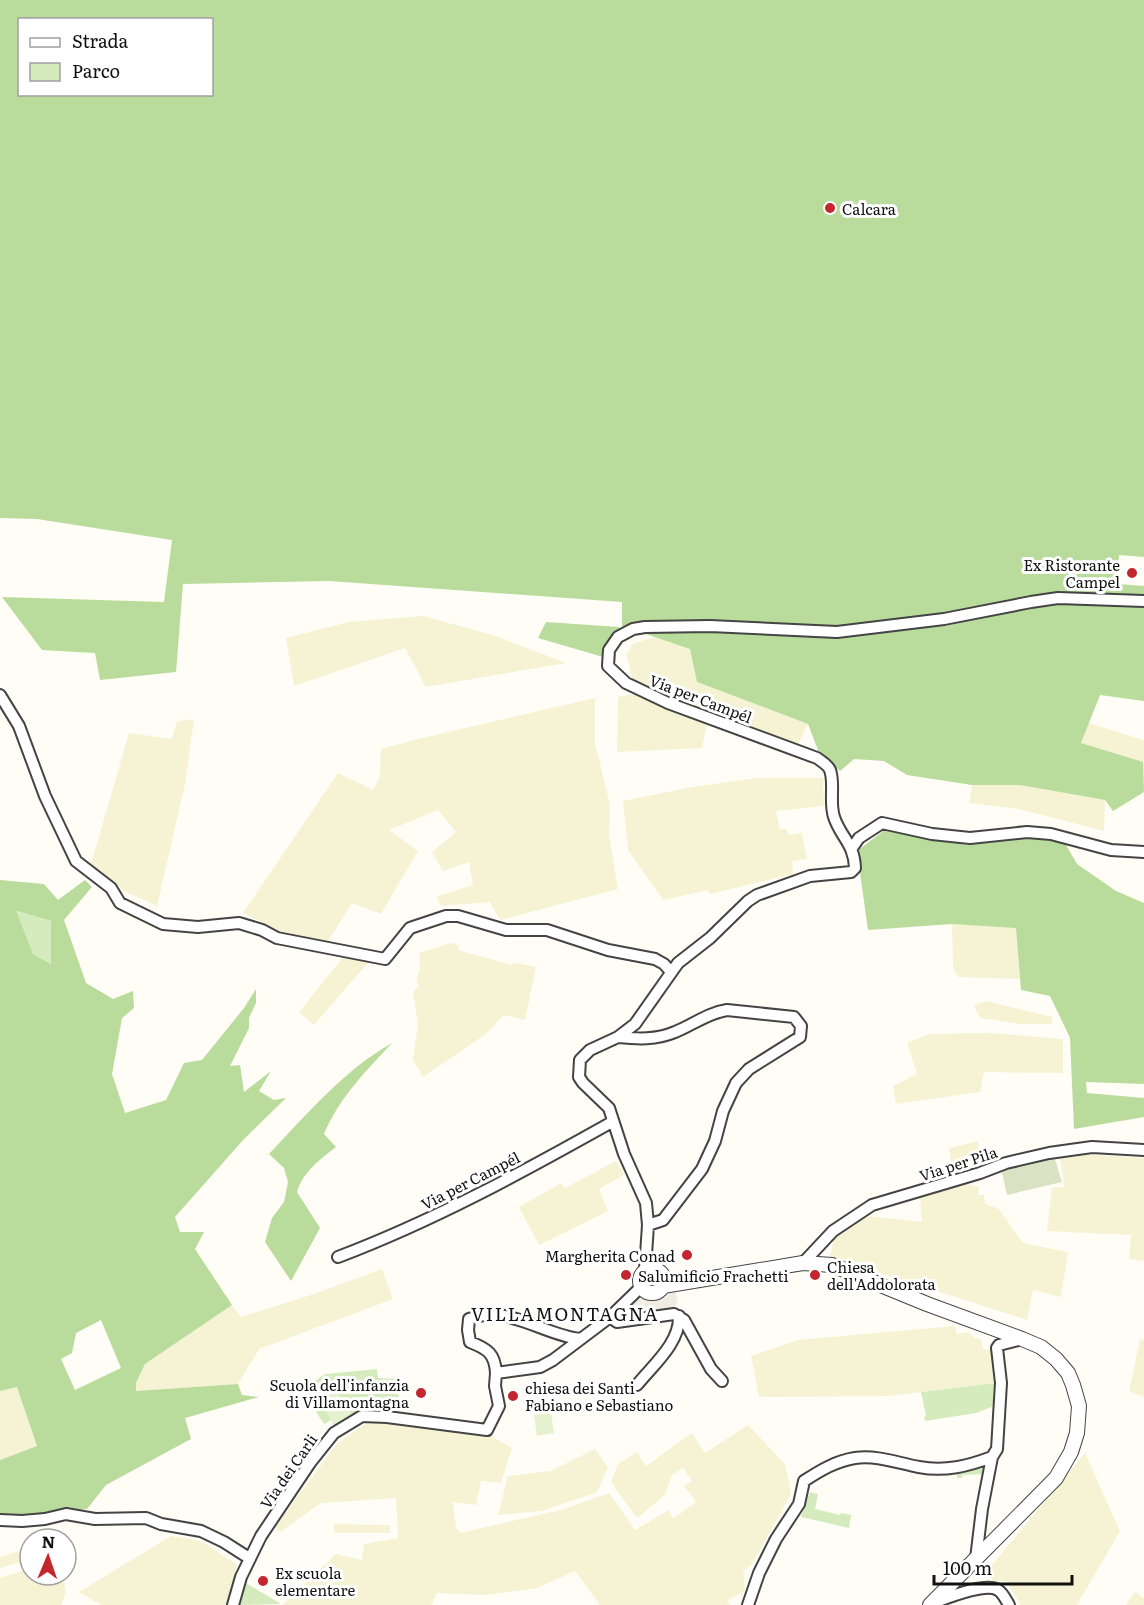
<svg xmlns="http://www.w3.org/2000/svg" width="1144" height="1605" viewBox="0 0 1144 1605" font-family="Literata,serif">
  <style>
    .farmland { fill: #f6f3d4 }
    .green { fill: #d5ebbd }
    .forest { fill: #b9dc9c; fill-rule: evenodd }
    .cemetery { fill: #d9e3c4 }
    .pitch { fill: #e6f2cf }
    .plaza { fill: #f1ede2 }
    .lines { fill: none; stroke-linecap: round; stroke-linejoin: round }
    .minor-casing { stroke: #444; stroke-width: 14 }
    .tertiary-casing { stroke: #444; stroke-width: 16 }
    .minor { stroke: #fff; stroke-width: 10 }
    .tertiary { stroke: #fff; stroke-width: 14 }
    .poi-dot { fill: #c4262e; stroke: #fff; stroke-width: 2 }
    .labels { text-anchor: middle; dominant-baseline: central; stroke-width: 6; stroke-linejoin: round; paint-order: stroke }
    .poi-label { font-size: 15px; fill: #111; stroke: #fff; text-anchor: start }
    .street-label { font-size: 15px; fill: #111; stroke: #fff }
    .quarter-label { font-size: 18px; letter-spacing: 1.5px; fill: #111; stroke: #fff }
  </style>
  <rect width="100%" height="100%" fill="#fffdf5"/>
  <path class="farmland" d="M423 616 496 636 566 663 426 687 405 648 294 686 286 638 349 622Z
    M656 637 690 649 697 682 808 724 797 747 633 680 626 654 634 643Z
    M634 694 707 724 702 748 617 752 618 697Z
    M595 698V743L610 805 609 836 618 889 500 920 490 902 441 906 436 897 473 885 469 862 443 871 432 852 456 832 438 810 389 830 418 851 381 914 352 903 328 941 287 934 243 913 338 773 373 790 380 776 381 749 422 738Z
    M194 719 185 784 157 906 126 892 91 864 129 733 172 739 177 721Z
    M1088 723 1144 740V774L1081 743Z
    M757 778H823L824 806 776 811 780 829H786L789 835 802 833 807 859 792 861 793 874 710 894 708 890 663 900 628 850 623 801 692 787Z
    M972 785H1020L1105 800 1104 831 1019 809 969 803Z
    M952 924 1016 927 1020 979 958 977 953 967Z
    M451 943 459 945 458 950 511 965 515 963 536 967 525 1020 504 1015 486 1034 423 1077 413 1060 418 1024 413 992 419 985 416 982 420 968 419 953Z
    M343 957 368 963 314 1025 299 1012Z
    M986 1001 1052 1017V1024H1021L980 1018 974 1006Z
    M989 1033 1063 1039V1073L984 1072 980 1092 896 1104 893 1086 917 1074 907 1043 929 1034Z
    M978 1141 981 1163 952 1168 949 1148Z
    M1086 1154 1144 1158V1261L1129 1259 1131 1235 1047 1231 1052 1188 1064 1187 1060 1155Z
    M616 1161 624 1175 599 1189 608 1211 539 1245 519 1207 561 1183 565 1188Z
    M967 1184 979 1187 978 1195H984L985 1204 999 1209 1023 1243 1068 1252 1061 1297 1033 1290 1027 1320 830 1257 834 1237 869 1216 922 1222 920 1197Z
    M382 1269 393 1299 259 1349 238 1384 136 1391V1383L145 1364 232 1305 241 1317 311 1295Z
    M955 1326 957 1334 969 1332 975 1339 980 1338 984 1350 993 1349 996 1383 888 1396 759 1397 751 1356 798 1340Z
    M1140 1339 1144 1340V1397L1129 1391Z
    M17 1386 37 1446 0 1460V1391Z
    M369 1421 484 1432 512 1448 501 1483 481 1481 476 1505 453 1502 456 1528 460 1533 561 1510 609 1493 635 1530 669 1510 673 1519 696 1502 684 1486 692 1481 683 1468 672 1475 665 1495 637 1518 611 1482 618 1464 637 1452 646 1466 692 1433 705 1453 748 1425 785 1464 791 1494 752 1564 743 1572 745 1591 727 1601 731 1605H600L575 1571 537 1588 486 1595 437 1593 431 1605H282L336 1554 362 1560 364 1544 398 1538 396 1498 321 1503 280 1532 275 1527 336 1445Z
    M595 1449 608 1468 597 1492 542 1511 498 1515 508 1476 551 1471Z
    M1085 1453 1120 1531 1077 1605H1021L1006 1581H993L987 1571Z
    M334 1524 390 1525V1533H334Z
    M171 1536 201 1541 237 1565 227 1605H101L79 1592Z
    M30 1548V1559L0 1568V1557Z
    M30 1568V1575H63L66 1592 61 1605H0V1578Z
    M1135 1592 1144 1598V1605H1126Z"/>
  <path class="green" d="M15 911 51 921V964L33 954Z
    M377 1369 378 1378 398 1379 399 1413 335 1427 331 1420 324 1424 302 1390 325 1374Z
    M996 1383 997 1405 976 1413 925 1421 924 1417 926 1416 921 1392Z
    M980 1466 985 1467 987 1474 963 1475 961 1478H957V1473L967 1471Z
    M810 1492 818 1494 815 1509 840 1515 841 1513 851 1515 849 1528 801 1517Z
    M246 1583 281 1604 239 1605Z"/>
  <path class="forest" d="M0 0H1144V557L1119 555 1117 584 1144 586V701L1100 695 1081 743 1143 762 1144 792 1113 811 1105 800 1020 785H972L907 775 884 761 854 759 840 771 818 750 808 724 697 682 690 649 622 626V602L329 581 183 584 176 672 100 680 95 653 42 650 2 597 164 602 172 540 37 519 0 518ZM20 20H212V94H20Z
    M546 622 619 627V632L603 657 538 638Z
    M886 829 967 845 1024 837 1065 843 1077 864 1116 891 1144 903V1084L1086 1082 1087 1093 1144 1098V1117L1074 1129 1070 1038 1050 996 1021 990 1016 928 952 924 868 930 857 851Z
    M0 880 44 884 58 900 85 880 92 887 64 920 86 983 113 999 133 991 134 1008 122 1018 112 1074 125 1113 166 1100 184 1063 202 1060 244 1008 256 989V1003L249 1018V1028L230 1066 240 1065 244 1092 271 1071 259 1091 274 1100 286 1098 244 1139 175 1217 180 1232H204L195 1249 232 1305 145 1364 136 1383V1391L238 1384 242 1395 259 1397 185 1418 191 1439 106 1485 87 1509 0 1518V1460L37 1446 17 1387 0 1391ZM16 911 51 921V964L33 954ZM101 1320 121 1368 75 1390 61 1359 72 1353 76 1333Z
    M392 1043C366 1071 339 1098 324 1134L336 1147C319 1160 303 1172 297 1192L320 1228 291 1281 265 1242 272 1218 284 1202 288 1182 284 1168 269 1154C307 1114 344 1070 392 1043Z"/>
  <path class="cemetery" d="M1054 1156C1057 1165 1059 1173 1062 1182L1007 1195 1001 1168Z"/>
  <path class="pitch" d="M334 1388 352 1415 335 1425 317 1400Z
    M551 1413 554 1433 537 1436 534 1415Z"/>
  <path class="plaza" d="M670 1287 675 1291 678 1302 671 1310 620 1317V1315L639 1299H657Z"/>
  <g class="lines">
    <g class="minor-casing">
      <path id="minor" d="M0 695 19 726 45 796 76 861 111 888 120 903 163 924 198 927 239 923 262 930 277 938 385 959 410 928 446 916H458L506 930H547L608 950 655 959 664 964 671 972
        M852 848 859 838 882 823 932 834 970 838 1027 832 1051 834 1111 850 1144 852
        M618 1037C638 1039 656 1040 675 1032 693 1025 707 1013 727 1010L794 1017 801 1026 800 1037 749 1069 736 1083 723 1111 715 1141 702 1169 663 1220 648 1225
        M338 1257C433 1221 523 1172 612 1122
        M803 1263 833 1231 872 1205 980 1173 1006 1163 1049 1153 1092 1147 1144 1150
        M645 1270 648 1225 646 1203 624 1154 609 1108 583 1083 579 1077 580 1060 590 1050 618 1037 635 1024 678 963 710 938 748 901 757 895 810 876 851 872 855 868C854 843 841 838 834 817 829 802 835 783 830 770 828 765 821 761 817 758L668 703 626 683 608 666 609 650 618 637 633 629 645 627 710 626 837 632 944 619 1031 602 1058 598 1144 601
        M610 1317 617 1322 674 1314 684 1320 711 1369 722 1381
        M496 1373C495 1354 488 1349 470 1342L468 1330 469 1319C506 1303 545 1336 581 1339
        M637 1385C653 1365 680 1343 679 1316
        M992 1457 997 1449 1001 1383 997 1348 999 1345 1022 1339
        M0 1520 22 1521 45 1519 66 1514 95 1519 146 1518 161 1524 201 1531 224 1542 249 1558
        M933 1603C947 1598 985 1582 998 1590 1003 1593 1006 1600 1009 1605
        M233 1605 241 1577 261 1536 310 1463 334 1433 362 1416 387 1417 487 1430 499 1406 495 1386 496 1373 540 1367 553 1360 610 1317 641 1287
        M748 1605 759 1573 776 1539 799 1504 804 1481C821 1470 836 1461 855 1458 878 1455 897 1463 919 1467 945 1472 968 1466 992 1457L982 1509 976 1559"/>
    </g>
    <g class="tertiary-casing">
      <path id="tertiary" d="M640 1281a12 12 0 1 1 24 0a12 12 0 1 1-24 0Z
        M663 1286 803 1263 832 1265 927 1304 1022 1339 1041 1347 1056 1359 1068 1373 1073 1385 1079 1406 1077 1433 1071 1452 1056 1478 930 1605"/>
    </g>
    <use href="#minor" class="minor"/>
    <use href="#tertiary" class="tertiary"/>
  </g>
  <g class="poi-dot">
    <circle cx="830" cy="208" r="6"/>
    <circle cx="1132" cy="573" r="6"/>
    <circle cx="687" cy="1255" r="6"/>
    <circle cx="626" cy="1275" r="6"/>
    <circle cx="815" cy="1275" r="6"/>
    <circle cx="421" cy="1393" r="6"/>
    <circle cx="513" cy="1396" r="6"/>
    <circle cx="263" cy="1581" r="6"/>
  </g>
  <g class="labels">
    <g class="poi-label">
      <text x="842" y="208">Calcara</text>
      <text x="1120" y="564" text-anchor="end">Ex Ristorante<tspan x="1120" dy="17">Campel</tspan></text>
      <text x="675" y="1255" text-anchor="end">Margherita Conad</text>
      <text x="827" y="1266">Chiesa<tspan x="827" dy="17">dell'Addolorata</tspan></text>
      <text x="638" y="1275">Salumificio Frachetti</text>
      <text x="409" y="1384" text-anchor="end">Scuola dell'infanzia<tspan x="409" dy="17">di Villamontagna</tspan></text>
      <text x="525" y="1387">chiesa dei Santi<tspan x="525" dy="17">Fabiano e Sebastiano</tspan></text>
      <text x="275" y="1572">Ex scuola<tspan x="275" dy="17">elementare</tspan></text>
    </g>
    <g class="street-label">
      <text transform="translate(701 698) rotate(21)">Via per Campél</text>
      <text transform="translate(958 1163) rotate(-18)">Via per Pila</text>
      <text transform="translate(470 1180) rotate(-27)">Via per Campél</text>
      <text transform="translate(288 1471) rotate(-55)">Via dei Carli</text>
    </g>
    <g class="quarter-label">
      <text x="565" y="1313">VILLAMONTAGNA</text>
    </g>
  </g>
  <rect x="18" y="18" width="195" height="78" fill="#ffffff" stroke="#a0a0a0" stroke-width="1.5"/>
  <rect x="30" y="38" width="30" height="9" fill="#ffffff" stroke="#a0a0a0" stroke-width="1.5"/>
  <text x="72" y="48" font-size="18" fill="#111111">Strada</text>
  <rect x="30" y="63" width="30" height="18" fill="#d5ebbd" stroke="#a0a0a0" stroke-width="1.5"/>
  <text x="72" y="78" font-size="18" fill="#111111">Parco</text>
  <g transform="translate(48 1557) rotate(2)"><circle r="28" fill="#ffffff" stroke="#a0a0a0" stroke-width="1.5"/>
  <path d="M0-4.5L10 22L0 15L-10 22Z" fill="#c4262e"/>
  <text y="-9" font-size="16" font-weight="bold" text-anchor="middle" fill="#111111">N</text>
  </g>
  <path d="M934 1575v9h138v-9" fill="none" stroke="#111111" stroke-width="3"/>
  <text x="943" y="1575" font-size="18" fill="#111111" stroke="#ffffff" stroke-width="4.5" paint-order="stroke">100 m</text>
</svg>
